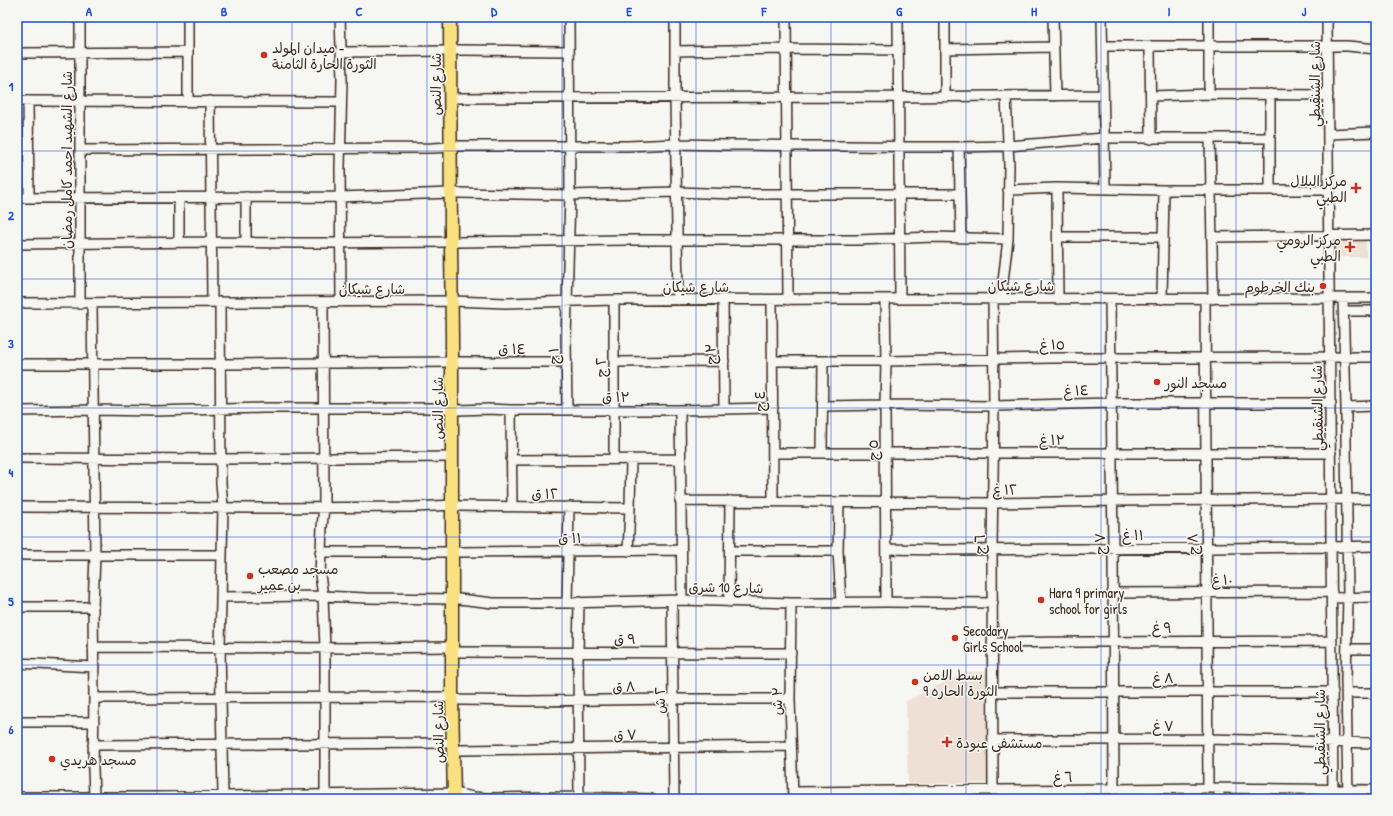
<svg xmlns="http://www.w3.org/2000/svg" width="1393" height="816" viewBox="0 0 1393 816" font-family="'Patrick Hand','Playpen Sans Arabic',sans-serif">
  <style>
    .built { fill: #eee0d4 }
    .lines { fill: none; stroke-linecap: round; stroke-linejoin: round }
    .minor-casing { stroke: #3b2a1e; stroke-width: 12 }
    .major-casing { stroke: #3b2a1e; stroke-width: 15 }
    .minor { stroke: #f6f6f2; stroke-width: 9 }
    .major { stroke: #f9e181; stroke-width: 12 }
    .grid { fill: none; stroke: #1d4ed8; stroke-width: 1; stroke-opacity: 0.55 }
    .poi-dot { fill: #c8321e; stroke: #f6f6f2; stroke-width: 1.5 }
    .labels { text-anchor: middle; dominant-baseline: central; stroke-width: 3; stroke-linejoin: round; paint-order: stroke }
    .poi-label { font-size: 14px; fill: #3b2a1e; stroke: #f6f6f2; text-anchor: start }
    .street-label { font-size: 14px; fill: #3b2a1e; stroke: #f6f6f2 }
    .neatline { fill: none; stroke: #1d4ed8; stroke-width: 1.5 }
    .grid-label { font-size: 13px; text-anchor: middle; font-weight: bold; fill: #1d4ed8 }
  </style>
  <rect width="100%" height="100%" fill="#f6f6f2"/>
  <filter id="ink" filterUnits="userSpaceOnUse"><feTurbulence type="fractalNoise" baseFrequency=".025" numOctaves="2"/><feDisplacementMap in="SourceGraphic" scale="8" xChannelSelector="R" yChannelSelector="G"/><feConvolveMatrix kernelMatrix="1 2 1 2 8 2 1 2 1" color-interpolation-filters="sRGB"/></filter>
  <g filter="url(#ink)">
    <path class="built" d="M1335 237H1366V257H1335Z
      M966 672H986L987 783 908 784 906 701Z"/>
    <g class="lines">
      <g class="minor-casing">
        <path id="minor" d="M340 17 342 80 340 167 341 302
          M675 17V97L678 300
          M786 17 788 300
          M898 17 900 299
          M1053 17 1055 96
          M1102 17 1105 188
          M1209 17V94
          M1327 17 1333 799
          M1103 46H1348L1376 49
          M1150 47 1151 139
          M945 49 1053 47
          M457 50 569 51
          M675 51 786 49 898 50
          M341 52 450 51
          M17 53 188 52
          M1270 94V190
          M1151 96 1209 94 1328 95
          M945 97V17
          M457 98 898 97 1103 95
          M17 101 341 102
          M28 101 29 198
          M188 101V17
          M210 101 212 302
          M1328 134 1376 132
          M1210 138 1213 299
          M457 146H628L676 144 728 145 959 147 1007 146 1104 138H1270
          M959 147 961 237
          M17 150H29
          M80 150 432 148 451 147
          M1057 188 1058 299
          M1008 190 1057 188 1164 190H1328
          M457 193 570 195 676 192 735 194H960
          M17 198 340 197 451 193
          M1058 237H1163
          M1212 237 1376 235
          M179 242V198
          M246 242V197
          M458 242 628 240H858L933 237 1008 239
          M17 244 211 242 298 243 451 242
          M1001 298 1008 239 1009 165 1006 96
          M885 299 886 361 885 405 886 602
          M1110 299 1113 548 1114 790
          M1162 299 1164 190
          M1205 299 1208 788
          M1343 299 1346 407V442L1348 597 1346 679 1348 799
          M614 300V459
          M723 300 724 409
          M772 300 773 501
          M220 302 221 483 223 507 220 648 223 795
          M323 302 324 507 322 527 320 575 323 596 325 648V799
          M17 303 452 301 506 303 614 300 843 299 1376 298
          M92 303 95 555 93 607 94 698 93 769 94 796
          M80 304V17
          M1344 311H1376
          M773 361H886L1051 358 1376 357
          M458 362H567
          M615 362 724 361
          M17 364H220L452 362
          M823 406 885 405 994 406 1111 403H1331
          M1346 407 1376 406
          M458 410 488 409 511 410H680L773 408
          M511 410 512 506
          M567 410 566 339 570 195 569 17
          M680 410 682 600
          M17 411 94 410 155 411 263 408H452
          M773 453H1331
          M822 453 823 361
          M17 458 221 459 453 457
          M511 460 680 459
          M680 501 993 503 1112 501 1376 499
          M839 503 838 551 841 603
          M459 506 630 508
          M17 507 275 508 415 507 453 505
          M886 549 942 550 1332 547 1376 546
          M628 551 630 508 631 459
          M730 551H838
          M320 552H453
          M460 552 680 550
          M17 555H222
          M1112 593 1332 592
          M222 597 323 596 366 598 459 599 493 603H567L682 600 791 603 886 602 993 603
          M1332 598 1376 597
          M672 601 674 799
          M579 602 578 653 579 799
          M729 602 730 501
          M567 603 569 507
          M791 603 790 699 793 799
          M17 607H93
          M992 643C1106 641 1219 642 1332 641
          M93 647 360 648 452 647
          M1347 649H1376
          M459 652 791 653
          M17 663 94 667
          M993 692H1333
          M1347 693H1376
          M94 698 452 697 460 700 527 701 674 699H790
          M17 722H94
          M993 740 1209 739 1376 743
          M93 745 453 743
          M460 750 790 746
          M993 791 992 550 994 406 993 298
          M793 792 1208 788 1376 790
          M17 797H156L454 793 473 797 486 798 579 797 651 799
          M1219 799V788"/>
      </g>
      <g class="major-casing">
        <path id="major" d="M450 17 451 242 452 339V697L454 799"/>
      </g>
      <use href="#minor" class="minor"/>
      <use href="#major" class="major"/>
    </g>
  </g>
  <path class="grid" d="M157 17V799M292 17V799M427 17V799M562 17V799M696 17V799M831 17V799M966 17V799M1101 17V799M1236 17V799M17 151H1376M17 279H1376M17 408H1376M17 537H1376M17 665H1376"/>
  <g class="poi-dot">
    <circle cx="264" cy="55" r="4"/>
    <path d="M1354 182h4v4h4v4h-4v4h-4v-4h-4v-4h4z"/>
    <path d="M1348 241h4v4h4v4h-4v4h-4v-4h-4v-4h4z"/>
    <circle cx="1323" cy="286" r="4"/>
    <circle cx="1157" cy="382" r="4"/>
    <circle cx="250" cy="576" r="4"/>
    <circle cx="1041" cy="600" r="4"/>
    <circle cx="955" cy="638" r="4"/>
    <circle cx="915" cy="682" r="4"/>
    <path d="M945 736h4v4h4v4h-4v4h-4v-4h-4v-4h4z"/>
    <circle cx="52" cy="759" r="4"/>
  </g>
  <g class="labels">
    <g class="poi-label">
      <text x="272" y="47">ميدان المولد -<tspan x="272" dy="16">الثورة الحارة الثامنة</tspan></text>
      <text x="1347" y="180" text-anchor="end">مركز البلال<tspan x="1347" dy="16">الطبي</tspan></text>
      <text x="1341" y="239" text-anchor="end">مركز الرومي<tspan x="1341" dy="16">الطبي</tspan></text>
      <text x="1315" y="286" text-anchor="end">بنك الخرطوم</text>
      <text x="1165" y="382">مسجد النور</text>
      <text x="258" y="568">مسجد مصعب<tspan x="258" dy="16">بن عمير</tspan></text>
      <text x="1049" y="592">Hara 9 primary<tspan x="1049" dy="16">school for girls</tspan></text>
      <text x="963" y="630">Secodary<tspan x="963" dy="16">Girls School</tspan></text>
      <text x="923" y="674">بسط الامن<tspan x="923" dy="16">الثورة الحاره 9</tspan></text>
      <text x="956" y="742">مستشفى عبودة</text>
      <text x="60" y="759">مسجد هريدي</text>
    </g>
    <g class="street-label">
      <text transform="translate(435 84) rotate(-90)">شارع النص</text>
      <text transform="translate(1314 84) rotate(-90)">شارع الشنقيطي</text>
      <text transform="translate(66 160) rotate(-90)">شارع الشهيد احمد كامل رمضان</text>
      <text x="1021" y="285">شارع شيكان</text>
      <text x="696" y="286">شارع شيكان</text>
      <text x="372" y="288">شارع شيكان</text>
      <text transform="translate(1052 344) rotate(-1)">١٥ غ</text>
      <text x="512" y="348">١٤ ق</text>
      <text transform="translate(710 354) rotate(-91)">٣ ج</text>
      <text transform="translate(553 356) rotate(-91)">١ ج</text>
      <text transform="translate(600 367) rotate(-90)">٢ ج</text>
      <text transform="translate(1076 390) rotate(-2)">١٤ غ</text>
      <text x="616" y="396">١٣ ق</text>
      <text transform="translate(759 401) rotate(-90)">٤ ج</text>
      <text transform="translate(437 408) rotate(-90)">شارع النص</text>
      <text transform="translate(1317 408) rotate(-91)">شارع الشنقيطي</text>
      <text x="1052" y="439">١٣ غ</text>
      <text transform="translate(872 450) rotate(-90)">٥ ج</text>
      <text transform="translate(1005 489) rotate(-1)">١٢ غ</text>
      <text transform="translate(545 493) rotate(1)">١٢ ق</text>
      <text x="1133" y="534">١١ غ</text>
      <text x="570" y="537">١١ ق</text>
      <text transform="translate(979 544) rotate(-89)">٦ ج</text>
      <text transform="translate(1099 544) rotate(-90)">٧ ج</text>
      <text transform="translate(1192 544) rotate(-91)">٨ ج</text>
      <text transform="translate(1222 579) rotate(-1)">١٠ غ</text>
      <text transform="translate(726 587) rotate(1)">شارع 10 شرق</text>
      <text transform="translate(1162 627) rotate(1)">٩ غ</text>
      <text x="625" y="638">٩ ق</text>
      <text x="1163" y="677">٨ غ</text>
      <text transform="translate(624 686) rotate(-1)">٨ ق</text>
      <text transform="translate(659 700) rotate(-90)">٢ ش</text>
      <text transform="translate(776 701) rotate(-90)">٣ ش</text>
      <text x="1163" y="725">٧ غ</text>
      <text transform="translate(438 732) rotate(-91)">شارع النص</text>
      <text transform="translate(1319 732) rotate(-90)">شارع الشنقيطي</text>
      <text transform="translate(625 734) rotate(-1)">٧ ق</text>
      <text x="1063" y="776">٦ غ</text>
    </g>
  </g>
  <rect width="1393" height="816" fill="none" stroke="#f6f6f2" stroke-width="44"/>
  <rect x="22" y="22" width="1349" height="772" class="neatline"/>
  <g class="grid-label">
    <text x="89" y="16">A</text>
    <text x="224" y="16">B</text>
    <text x="359" y="16">C</text>
    <text x="494" y="16">D</text>
    <text x="629" y="16">E</text>
    <text x="764" y="16">F</text>
    <text x="899" y="16">G</text>
    <text x="1034" y="16">H</text>
    <text x="1169" y="16">I</text>
    <text x="1304" y="16">J</text>
    <text x="11" y="91">1</text>
    <text x="11" y="220">2</text>
    <text x="11" y="348">3</text>
    <text x="11" y="477">4</text>
    <text x="11" y="606">5</text>
    <text x="11" y="734">6</text>
  </g>
</svg>
